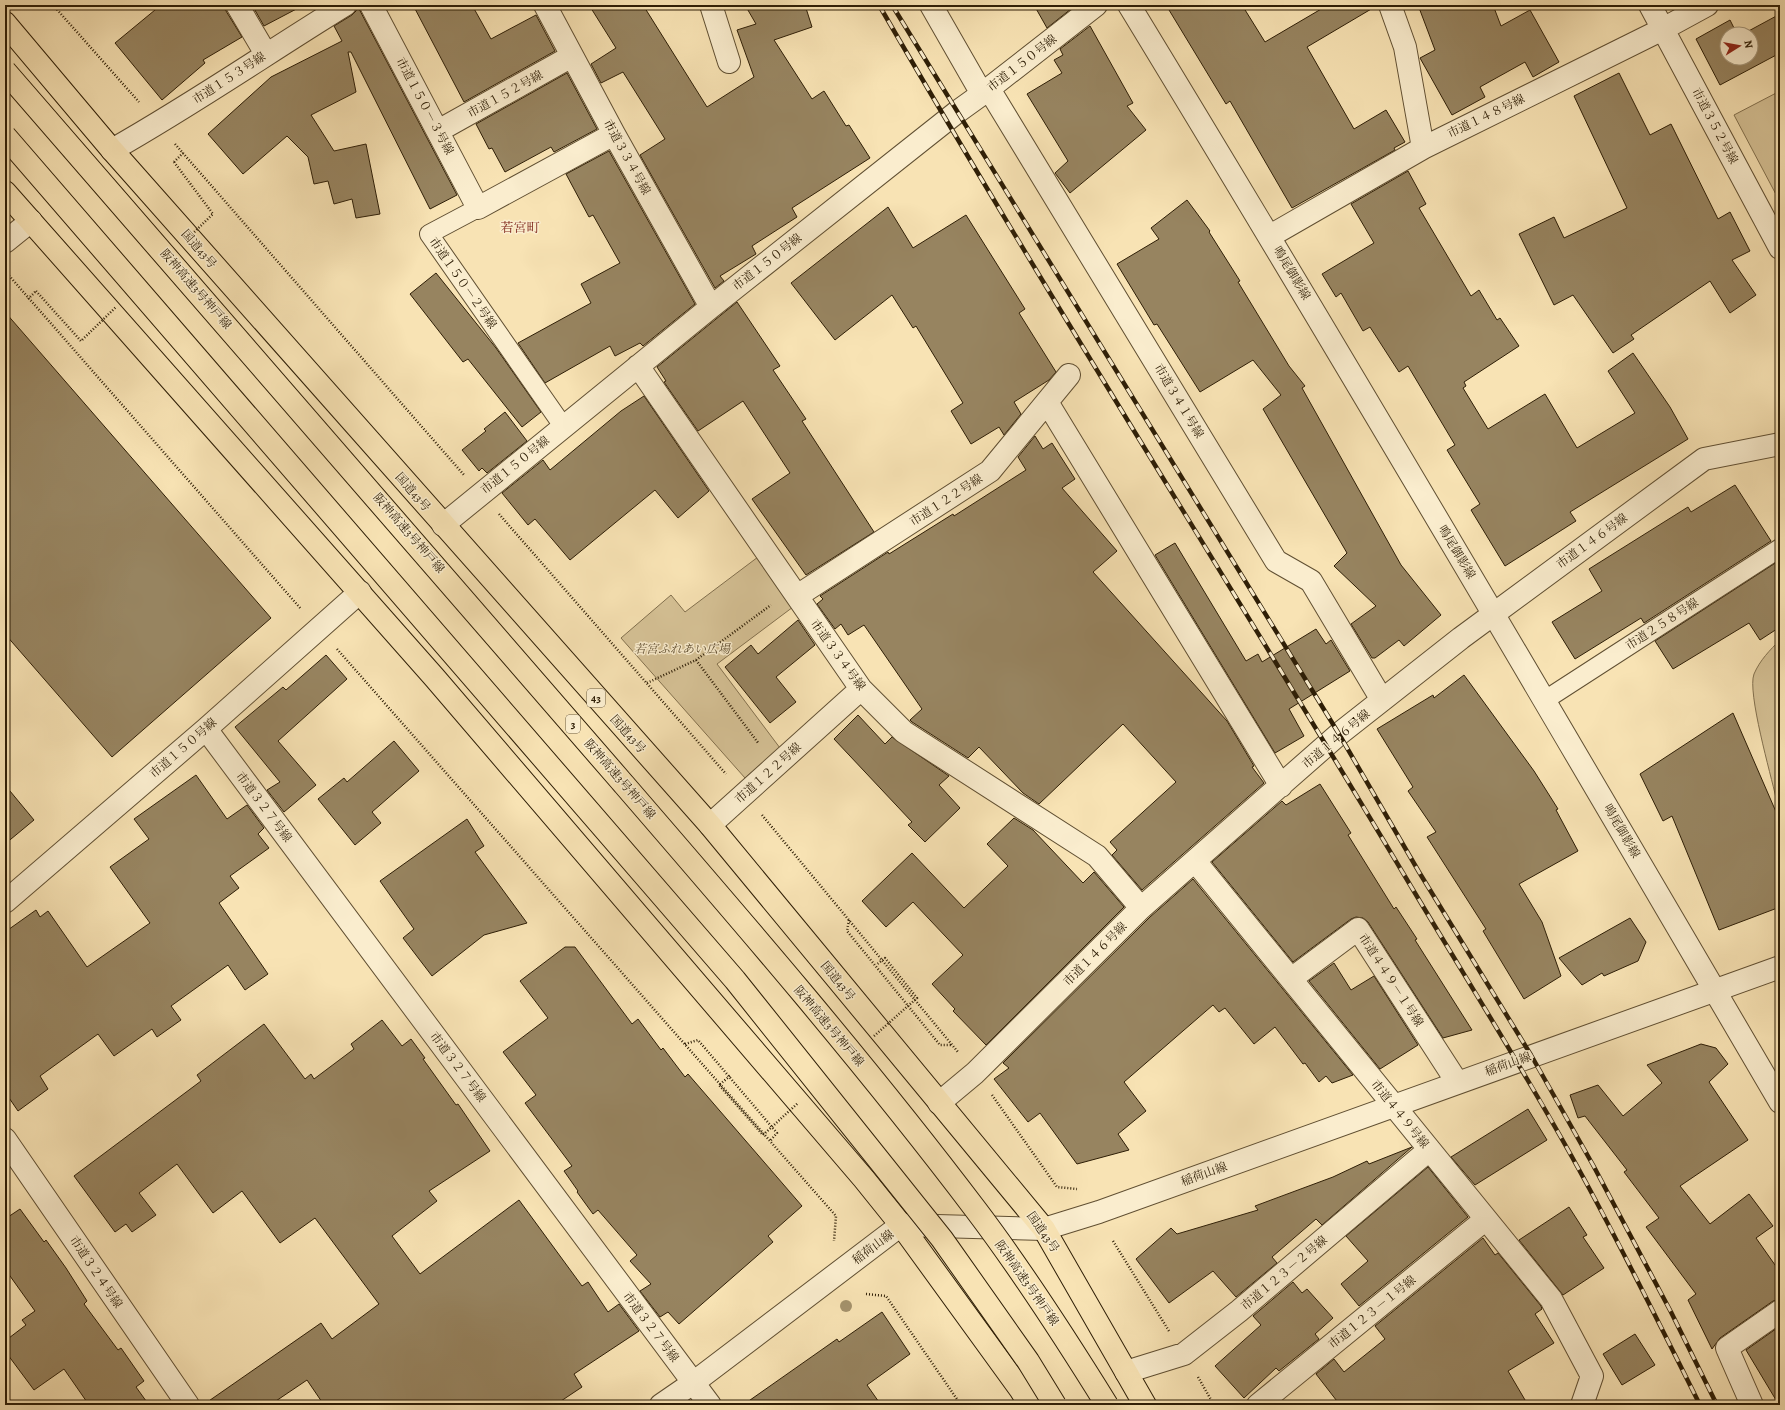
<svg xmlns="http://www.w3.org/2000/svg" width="1785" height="1410" viewBox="0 0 1785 1410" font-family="Alegreya,'Noto Serif JP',serif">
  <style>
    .green { fill: #d6c296; stroke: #82704e }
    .building { fill: #978460; stroke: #2e1e06 }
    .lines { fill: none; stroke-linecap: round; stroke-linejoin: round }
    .service-casing { stroke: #604f32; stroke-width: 20 }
    .minor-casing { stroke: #604f32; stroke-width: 24 }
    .tertiary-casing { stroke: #604f32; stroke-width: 24 }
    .trunk-casing { stroke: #2e1e06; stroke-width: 24 }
    .path { stroke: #2e1e06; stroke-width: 2.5; stroke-dasharray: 1 2; stroke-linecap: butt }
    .service { stroke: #faedce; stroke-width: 18 }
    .minor { stroke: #faedce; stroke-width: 22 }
    .tertiary { stroke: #faedce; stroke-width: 22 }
    .trunk { stroke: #f8e3b4; stroke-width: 22 }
    .rail-casing { stroke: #2e1e06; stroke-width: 4.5 }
    .rail { stroke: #faedce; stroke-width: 3; stroke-dasharray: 9; stroke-linecap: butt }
    .motorway-bridge-casing { stroke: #2e1e06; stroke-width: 24; stroke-linecap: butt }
    .path-bridge { stroke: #2e1e06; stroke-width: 2.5; stroke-dasharray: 1 2; stroke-linecap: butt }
    .motorway-bridge { stroke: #f8e3b4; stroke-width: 22 }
    .tree { fill: #a4926c }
    .labels { text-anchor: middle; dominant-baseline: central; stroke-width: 3; stroke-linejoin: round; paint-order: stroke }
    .shield { fill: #faedce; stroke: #6b5c42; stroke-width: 1 }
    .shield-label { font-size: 11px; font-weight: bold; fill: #2e1e06 }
    .street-label { font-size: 12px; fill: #2e1e06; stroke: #faedce }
    .park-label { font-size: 12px; font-style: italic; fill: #604f31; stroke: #faedce }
    .neighbourhood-label { font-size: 13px; fill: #7a1f14; stroke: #faedce }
  </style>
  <rect width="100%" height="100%" fill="#f8e3b4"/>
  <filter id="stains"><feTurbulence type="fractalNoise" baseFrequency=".005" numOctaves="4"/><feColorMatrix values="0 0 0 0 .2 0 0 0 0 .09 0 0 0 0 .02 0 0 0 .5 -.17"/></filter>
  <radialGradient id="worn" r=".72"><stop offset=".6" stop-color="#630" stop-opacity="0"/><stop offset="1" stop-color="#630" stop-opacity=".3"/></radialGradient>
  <path class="green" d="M1780 91V202L1734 115Z
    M758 557 793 607 717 664 780 748 745 778 621 638 671 595 685 612Z
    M1780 640V806L1776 798C1771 775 1747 692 1754 674 1760 660 1770 650 1780 640Z"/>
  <path class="building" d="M161 5H225L226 11 242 37 203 60 205 63 162 100 115 43Z
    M252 5H304L264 26Z
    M357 5 457 195 430 209 351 52H348L356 92 311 115 334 151 366 144 380 214 356 218 352 199 334 204 328 181 314 184 308 157 287 136 243 174 208 134 271 77 342 41 334 26 352 15 356 11Z
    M413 5H472L491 39 536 15 555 51 464 102Z
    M589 5H643L707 107 754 77 737 30 756 24 745 5H805L812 27 774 40 812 99 824 91 846 126 849 125 870 158 792 208 797 217 752 246 756 254 720 276 724 281 715 288 640 155 665 139 623 72 601 83 591 64 616 48Z
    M1034 5H1076L1047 28Z
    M1166 5H1242L1265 42 1328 5H1378L1307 47 1354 129 1386 110 1405 142 1394 148 1395 150 1292 208 1230 101 1226 104Z
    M1418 5H1493L1501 26 1530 10 1559 62 1533 77 1525 62 1480 87 1485 97 1452 115 1420 58 1435 50Z
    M1780 14V53L1720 85 1696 39 1730 20 1737 34H1727V58H1751V34H1743Z
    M1090 26 1133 103 1127 106 1146 130 1070 193 1055 173 1068 161 1027 94 1062 73 1054 60 1063 55 1060 49Z
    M567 73 597 129 554 152 551 147 505 172 492 148 489 149 476 124Z
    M1619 73 1650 135 1671 124 1718 219 1730 212 1750 251 1732 260 1756 295 1730 313 1710 281 1631 335 1634 339 1613 353 1573 295 1554 305 1519 234 1554 217 1564 238 1627 208 1574 96Z
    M609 151 695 304 643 346 640 343 615 356 610 346 545 383 518 343 591 303 581 284 620 263 593 215 589 217 566 174Z
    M1408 171 1426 204 1419 208 1471 296 1479 290 1497 320 1500 318 1519 346 1464 382 1466 386 1463 388 1488 429 1545 394 1577 448 1635 413 1608 371 1633 353 1670 407 1688 439 1570 512 1576 521 1505 566 1471 510 1480 504 1447 450 1455 445 1408 366 1399 372 1370 327 1363 331 1341 293 1336 297 1322 274 1374 243 1351 204Z
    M1187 200 1210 231 1209 232 1240 281 1238 282 1289 366 1305 386 1302 388 1401 565 1441 615 1404 646 1399 640 1375 658H1372L1351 624 1376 606 1334 566 1347 553 1263 409 1281 395 1253 360 1200 392 1157 324 1154 325 1117 264 1159 239 1151 228Z
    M888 207 913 248 966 215 1025 309 1019 313 1056 372 1049 380 1014 402 1021 414 1004 435 999 427 971 444 951 411 963 403 916 326 913 328 892 295 835 340 791 283Z
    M436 273 496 348 541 412 522 427 468 359 463 362 410 294Z
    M737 302 780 366 773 370 806 419 802 421 874 532 806 575 752 499 790 473 743 401 698 431 664 382 666 381 657 367Z
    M5 312 271 618 112 757 5 634Z
    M644 396 709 491 678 518 655 490 570 560 535 519 528 525 502 493 543 460 550 470 621 411Z
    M505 412 527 441 487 473 482 468 479 471 462 450 486 431 484 429Z
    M1035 436 1043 449 1052 443 1075 479 1062 488 1117 551 1093 572 1227 721 1254 766 1252 767 1264 783 1142 890 1112 855 1117 850 1110 842 1176 782 1123 724 1039 804 1023 793 979 747 968 758 912 722 910 720 922 709 864 625 848 635 841 624 835 629 817 604 823 599 820 596 888 552 889 554 953 514 954 516 1026 470 1018 457Z
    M1735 485 1771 541 1644 623 1641 618 1575 659 1552 622 1602 591 1589 569 1688 507 1691 512Z
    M1175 543 1246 661 1258 654 1262 662 1316 629 1326 644 1331 640 1350 671 1289 709 1304 736 1275 753 1155 555Z
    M1780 560V627L1760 640 1749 623 1673 669 1655 641Z
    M798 620 815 645 776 677 796 702 770 723 725 667 751 645 758 654Z
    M326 655 347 679 278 741 316 785 284 812 267 790 280 782 235 727 283 687 286 690Z
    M1464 675 1534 771 1558 809 1556 810 1578 851 1519 884 1542 922 1561 976 1524 999 1483 931 1486 929 1427 837 1436 832 1408 791 1413 787 1377 729 1433 695 1434 698Z
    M1733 713 1780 821V907L1719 930 1672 816 1663 821 1640 774Z
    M858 715 885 744 892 737 949 776 939 785 960 808 925 842 908 825 912 822 834 739Z
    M394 741 419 771 372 812 381 823 355 845 318 799 344 778 347 782Z
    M196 775 227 819 247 805 264 828 258 834 269 848 230 876 239 888 219 903 268 974 245 990 228 965 171 1006 181 1020 157 1037 152 1029 114 1056 98 1034 40 1076 48 1089 18 1111 5 1092V932L36 910 40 917 48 911 87 967 150 923 110 867 149 839 134 819Z
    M1320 784 1351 833 1348 835 1394 909 1396 907 1417 939 1415 940 1472 1030 1443 1038 1368 922 1363 918 1356 917 1351 919 1293 962 1212 862 1282 801 1286 805Z
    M5 785 34 820 5 844Z
    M1014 818 1033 830 1083 883 1094 872 1124 907 986 1045 953 1011 955 1009 932 984 963 955 913 902 886 927 862 901 912 853 964 908 1008 866 987 844Z
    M467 819 484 846 475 852 527 923 484 935 432 976 403 938 414 929 380 881Z
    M1193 879 1353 1075 1332 1083 1326 1076 1319 1082 1305 1063 1303 1064 1275 1027 1254 1044 1225 1008 1219 1012 1213 1005 1124 1082 1146 1111 1118 1134 1129 1150 1077 1164 1040 1113 1028 1122 994 1079 1009 1068 1003 1063 1150 917Z
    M1630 918 1646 942 1638 961 1604 976 1602 973 1582 985 1559 958Z
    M565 947H575L632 1024 638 1019 661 1050 663 1048 685 1077 688 1074 802 1206 768 1236 773 1242 679 1324 668 1312 660 1317 640 1291 651 1284 630 1261 637 1255 598 1210 593 1214 577 1192 578 1191 564 1171 572 1166 525 1103 536 1095 503 1052 548 1018 520 981Z
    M1334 963 1351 990 1374 976 1418 1045 1380 1069 1309 981Z
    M382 1020 402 1046 411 1039 425 1058 423 1059 456 1105 458 1104 490 1151 429 1191 437 1201 392 1236 420 1274 519 1200 582 1286 588 1282 608 1312 619 1304 639 1331 574 1374 582 1387 555 1405H324L307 1380 270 1405H203L321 1323 332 1339 379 1304 315 1218 280 1243 242 1191 213 1213 177 1164 139 1193 156 1215 132 1232 126 1224 115 1232 74 1176 201 1081 197 1075 264 1024 305 1079 311 1074 314 1079 354 1049 351 1044Z
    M1701 1044 1716 1048 1728 1064 1709 1082 1748 1140 1680 1186 1710 1224 1749 1194 1773 1226 1756 1238 1780 1272V1299L1773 1301 1720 1338 1712 1349 1688 1300 1696 1294 1646 1227 1659 1218 1624 1172 1627 1170 1585 1116 1578 1118 1570 1095 1598 1085 1623 1116 1662 1083 1647 1065Z
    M1528 1109 1547 1140 1475 1185 1451 1157Z
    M1412 1147 1322 1225 1316 1219 1272 1257 1277 1263 1236 1297 1213 1271 1169 1303 1136 1259 1171 1228 1177 1234 1258 1210 1255 1206 1333 1177 1367 1161 1369 1164Z
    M1428 1167 1468 1217 1359 1306 1341 1284 1368 1261 1346 1236Z
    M1569 1207 1587 1235 1583 1237 1604 1268 1563 1295 1519 1240Z
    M20 1209 44 1242 46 1240 66 1268 87 1301 84 1304 118 1350 121 1348 144 1381 136 1387 149 1405H89L64 1369 34 1390 5 1351V1341L26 1325 22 1320 35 1311 5 1269V1219Z
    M1483 1238 1495 1255 1498 1253 1541 1306 1542 1309 1535 1314 1554 1343 1508 1371 1528 1405H1340L1316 1374 1334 1359 1344 1372 1385 1339 1375 1326Z
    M1293 1282 1302 1293 1307 1289 1333 1318 1315 1334 1319 1339 1279 1371 1276 1368 1244 1398 1215 1366 1261 1325 1253 1316Z
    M882 1312 910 1354 867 1385 881 1405H743L837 1339 839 1342Z
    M1780 1326V1405H1779L1746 1350Z
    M1635 1334 1655 1365 1622 1385 1603 1354Z"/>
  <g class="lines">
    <g class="service-casing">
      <path id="service" d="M478 208 429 234 563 426
        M1545 700 1780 548"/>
    </g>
    <g class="minor-casing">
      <path id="minor" d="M237 5 266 54
        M371 5 478 208 614 134
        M545 5 614 134 711 307
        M711 5 729 62
        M931 5 982 94
        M1390 5 1405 47 1423 148
        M1650 5 1780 248
        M989 89 1276 561 1311 581 1382 700
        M438 131 572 56
        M112 150C192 105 267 53 345 5
        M1270 236 1423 148 1663 29 1707 5
        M5 242 31 221
        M638 366 861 689 904 732 1097 856 1141 908
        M1047 402 1281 786
        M443 525 711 307 957 112 982 94 1096 5
        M797 596 990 471 1069 375
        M206 729 710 1405
        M710 825 861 689
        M1195 861 1551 1299 1592 1376 1582 1405
        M5 902 206 729 360 592
        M1291 979 1358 929 1457 1082
        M939 1103 975 1073 1141 908 1339 734 1461 638 1704 459 1780 444
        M5 1139 188 1405
        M1126 1372 1184 1354 1239 1311 1429 1150
        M1258 1405 1486 1219
        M1752 1405 1727 1348 1780 1311"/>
    </g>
    <g class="tertiary-casing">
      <path id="tertiary" d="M1129 5C1350 368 1565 735 1780 1102
        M661 1405 693 1383 901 1225 1044 1229 1099 1212 1780 967"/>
    </g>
    <g class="trunk-casing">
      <path id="trunk" d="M5 23 112 150 710 825 1044 1229 1145 1405
        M5 192 434 677 864 1179 901 1225 1020 1389 1030 1405"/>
    </g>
    <path class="path" d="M53 5 139 102
      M175 144 464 475
      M174 162 183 153
      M5 271 301 609
      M28 299 36 291
      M499 514 726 774
      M337 649 836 1216 834 1241
      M696 660 759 744
      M647 683 696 660 771 605
      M762 815 958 1052
      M849 920 847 931 940 1045H951
      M685 1044 698 1040 777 1133 770 1141
      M992 1095 1057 1187 1077 1189
      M1113 1241 1169 1331
      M866 1294 886 1296 961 1405
      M1198 1377 1214 1405"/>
    <use href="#service" class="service"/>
    <use href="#minor" class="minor"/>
    <use href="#tertiary" class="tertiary"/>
    <use href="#trunk" class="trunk"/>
    <g class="rail-casing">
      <path id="rail" d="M879 5C1049 299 1232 586 1406 878 1463 974 1523 1068 1577 1166 1620 1244 1660 1325 1700 1405
        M892 5 1339 734 1419 872 1531 1055 1593 1165 1671 1312 1717 1405"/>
    </g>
    <use href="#rail" class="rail"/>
    <g class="motorway-bridge-casing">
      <path id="motorway-bridge" d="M5 71C211 307 417 543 621 781 742 921 864 1062 976 1210 1023 1272 1066 1339 1107 1405
        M5 136 735 980 942 1239 1028 1361 1055 1405"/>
    </g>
    <path class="path-bridge" d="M174 162 213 214 188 238
      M36 291 81 341 116 307
      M874 1036 917 998 885 958 876 965
      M730 1076 719 1085 763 1135 798 1103"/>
    <use href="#motorway-bridge" class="motorway-bridge"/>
  </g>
  <circle class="tree" cx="846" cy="1306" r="6"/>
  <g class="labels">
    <g class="shield">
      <rect x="587" y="689" width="18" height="18" rx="3"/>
      <rect x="566" y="715" width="14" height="18" rx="3"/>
    </g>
    <g class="shield-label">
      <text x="596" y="698">43</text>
      <text x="573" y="724">3</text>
    </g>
    <g class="street-label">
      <text transform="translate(1022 63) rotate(-38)">市道１５０号線</text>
      <text transform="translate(229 78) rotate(-33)">市道１５３号線</text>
      <text transform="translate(505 94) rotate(-29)">市道１５２号線</text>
      <text transform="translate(425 106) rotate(62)">市道１５０－３号線</text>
      <text transform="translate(1486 116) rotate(-26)">市道１４８号線</text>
      <text transform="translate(1715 126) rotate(62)">市道３５２号線</text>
      <text transform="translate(627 157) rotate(61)">市道３３４号線</text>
      <text transform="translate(199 249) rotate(49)">国道43号</text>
      <text transform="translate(767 262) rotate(-38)">市道１５０号線</text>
      <text transform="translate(1292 273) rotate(59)">鳴尾御影線</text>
      <text transform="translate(463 283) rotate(55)">市道１５０－２号線</text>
      <text transform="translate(196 289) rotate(49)">阪神高速3号神戸線</text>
      <text transform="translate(1179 401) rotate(59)">市道３４１号線</text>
      <text transform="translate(515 465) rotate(-39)">市道１５０号線</text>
      <text transform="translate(413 492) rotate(49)">国道43号</text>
      <text transform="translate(946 500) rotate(-33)">市道１２２号線</text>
      <text transform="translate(409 533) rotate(49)">阪神高速3号神戸線</text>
      <text transform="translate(1592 541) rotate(-36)">市道１４６号線</text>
      <text transform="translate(1457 552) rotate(59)">鳴尾御影線</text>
      <text transform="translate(1662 624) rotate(-33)">市道２５８号線</text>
      <text transform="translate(838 655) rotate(54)">市道３３４号線</text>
      <text transform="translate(628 734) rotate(48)">国道43号</text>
      <text transform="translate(1336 739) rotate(-40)">市道１４６号線</text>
      <text transform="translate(183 748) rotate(-41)">市道１５０号線</text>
      <text transform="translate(768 773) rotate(-42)">市道１２２号線</text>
      <text transform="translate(620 779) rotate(49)">阪神高速3号神戸線</text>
      <text transform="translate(264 807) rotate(53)">市道３２７号線</text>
      <text transform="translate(1622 831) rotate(60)">鳴尾御影線</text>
      <text transform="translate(1095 954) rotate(-45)">市道１４６号線</text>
      <text transform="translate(1391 980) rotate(57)">市道４４９－１号線</text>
      <text transform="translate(838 981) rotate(51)">国道43号</text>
      <text transform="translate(829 1026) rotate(50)">阪神高速3号神戸線</text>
      <text transform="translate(1508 1064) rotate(-20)">稲荷山線</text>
      <text transform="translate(458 1067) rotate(53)">市道３２７号線</text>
      <text transform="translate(1400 1114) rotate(51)">市道４４９号線</text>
      <text transform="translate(1204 1174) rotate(-20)">稲荷山線</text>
      <text transform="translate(1043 1232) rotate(55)">国道43号</text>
      <text transform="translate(873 1247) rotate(-37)">稲荷山線</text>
      <text transform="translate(96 1272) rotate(56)">市道３２４号線</text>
      <text transform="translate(1284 1273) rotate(-40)">市道１２３－２号線</text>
      <text transform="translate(1027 1283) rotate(55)">阪神高速3号神戸線</text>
      <text transform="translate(1372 1312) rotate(-39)">市道１２３－１号線</text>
      <text transform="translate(651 1327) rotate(53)">市道３２７号線</text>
    </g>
    <g class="park-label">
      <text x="682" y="649">若宮ふれあい広場</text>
    </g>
    <g class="neighbourhood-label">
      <text x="520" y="227">若宮町</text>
    </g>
  </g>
  <rect width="1785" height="1410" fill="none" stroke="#f8e3b4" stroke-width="20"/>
  <rect x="6" y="6" width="1773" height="1398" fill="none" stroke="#2e1e06" stroke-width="2"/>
  <rect x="10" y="10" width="1765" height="1390" fill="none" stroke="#2e1e06"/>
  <g transform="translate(1739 46) rotate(79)"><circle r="19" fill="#faedce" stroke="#a89a7e"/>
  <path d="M0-3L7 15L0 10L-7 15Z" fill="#8f2418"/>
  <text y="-6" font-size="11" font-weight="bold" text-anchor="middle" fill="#2e1e06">N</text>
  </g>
  <rect width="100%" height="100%" filter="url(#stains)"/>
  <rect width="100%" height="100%" fill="url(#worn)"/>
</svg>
